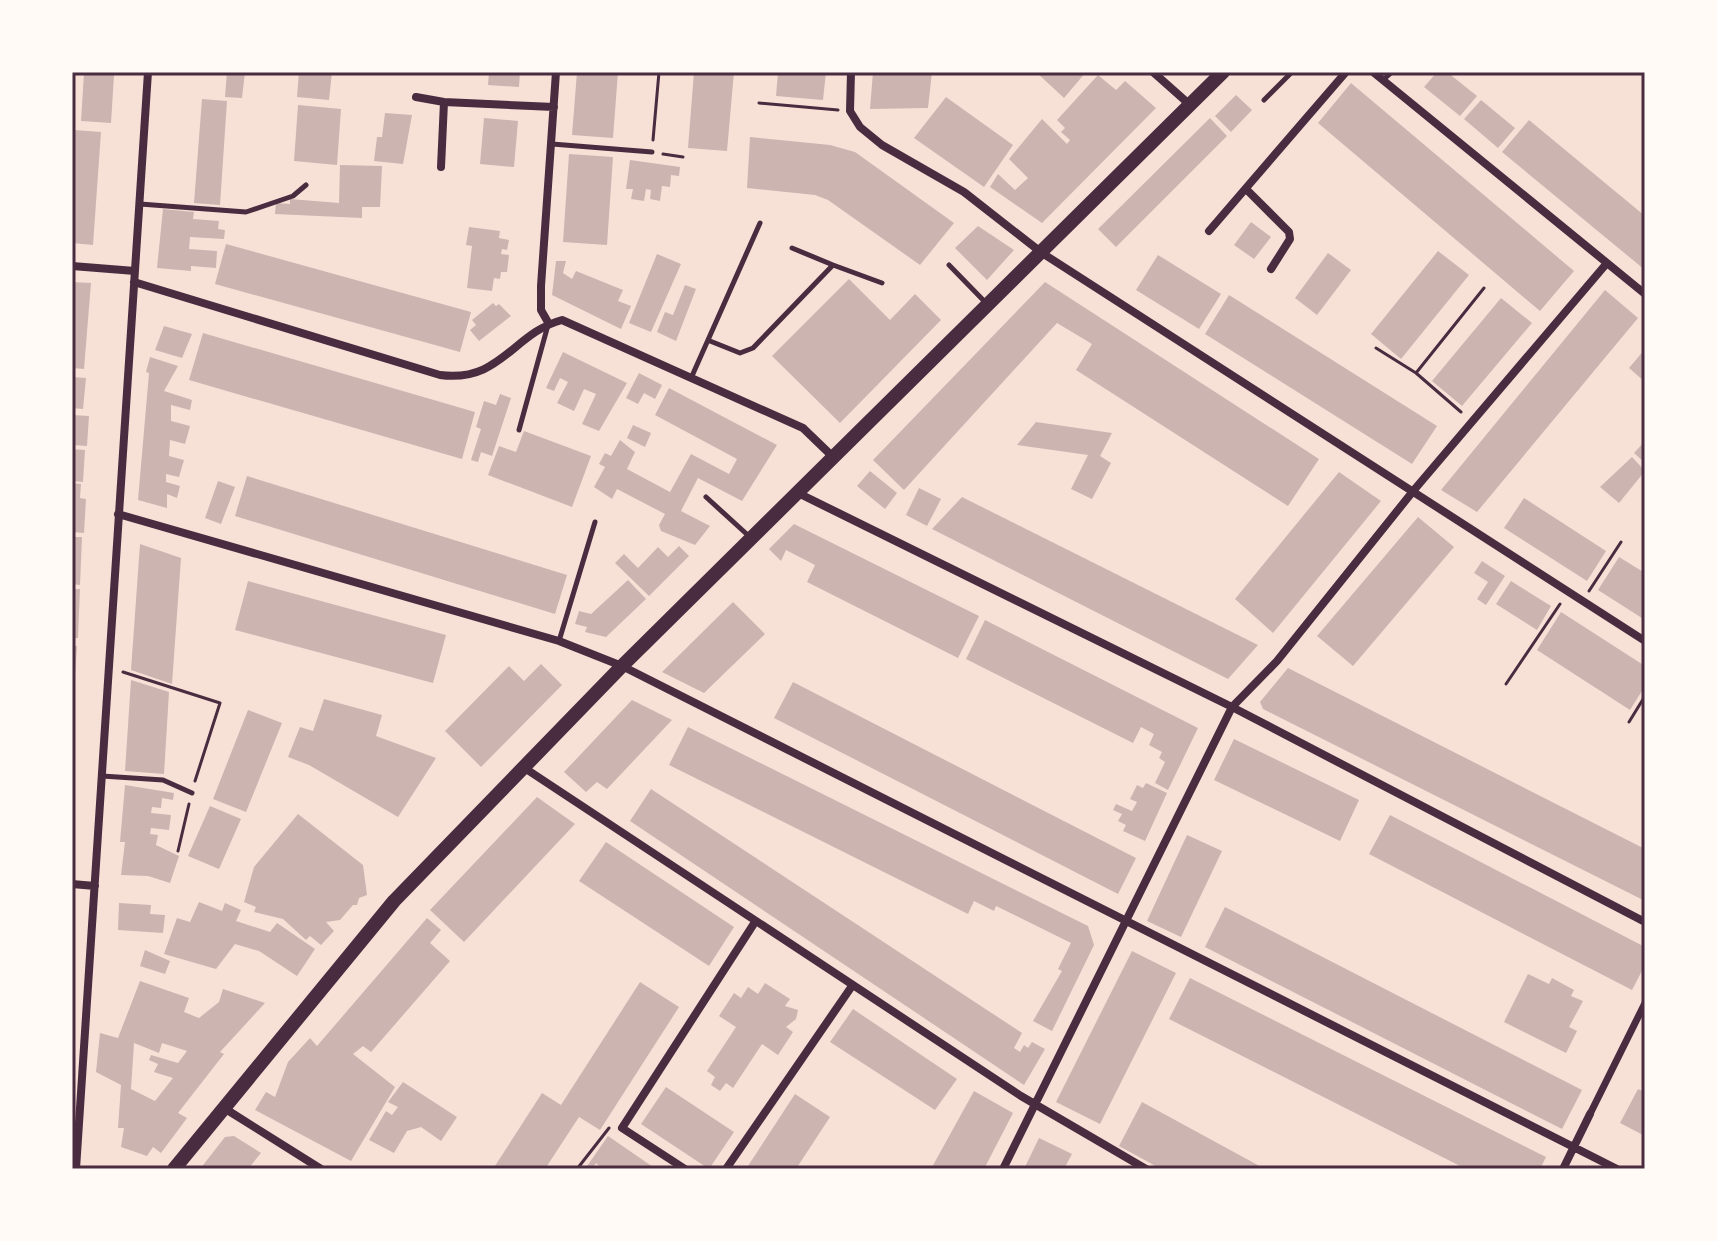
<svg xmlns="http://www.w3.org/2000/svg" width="1717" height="1241" viewBox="0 0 1717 1241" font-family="Manrope,sans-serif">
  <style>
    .building { fill: #ccb4b1; fill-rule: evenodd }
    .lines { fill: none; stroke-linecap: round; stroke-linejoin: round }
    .path { stroke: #4a2c40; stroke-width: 3 }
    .service { stroke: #4a2c40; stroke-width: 5 }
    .pedestrian { stroke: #4a2c40; stroke-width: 7 }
    .minor { stroke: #4a2c40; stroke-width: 8 }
    .secondary { stroke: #4a2c40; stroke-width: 14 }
    .neatline { fill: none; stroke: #4a2c40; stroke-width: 3 }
  </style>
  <rect width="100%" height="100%" fill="#f7e1d7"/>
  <path class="building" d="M227 72H245L242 98 225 97Z
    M299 72H332L329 100 297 97Z
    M489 72H520L519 87 488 85Z
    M577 72H618L613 138 572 135Z
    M694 72H734L727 151 688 148Z
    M778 72H826L823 100 776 96Z
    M873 72H932L928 108 870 109Z
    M1036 72H1086L1064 98Z
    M1437 72H1447L1477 96 1460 116 1424 87Z
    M84 73 114 75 111 123 81 121Z
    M1098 75 1116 90 1125 81 1156 108 1042 223 990 187 998 174 1015 190 1028 178 1009 159 1042 119 1067 144 1070 140 1061 132 1065 128 1057 120Z
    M1351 83 1574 271 1540 311 1318 123Z
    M1236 95 1252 110 1231 132 1215 116Z
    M946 97 1013 145 984 187 914 138Z
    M202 99 227 101 220 205 194 203Z
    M1481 100 1515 128 1498 148 1464 119Z
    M298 105 341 109 337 165 294 161Z
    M385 113 412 115 403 164 374 161 377 137H382Z
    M484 118 518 121 514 167 480 164Z
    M1210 118 1227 136 1116 247 1098 229Z
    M1529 120 1645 216V270L1502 152Z
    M74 130 101 132 93 245 72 243Z
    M750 137 830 145 855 152 954 223 920 265 828 200 815 195 747 188Z
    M569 154 613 157 607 245 563 242Z
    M630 160 680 167 679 176 671 175 670 187 662 186 660 201 650 199 651 190 646 189 644 201 631 199 633 189H626Z
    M340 165 382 166 380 207H362V218L275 214 276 203 290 204V199L339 203Z
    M163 209 194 212 193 219 219 221 218 229 225 230 224 239 190 237 189 249 217 251 216 268 191 266V271L157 268Z
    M1251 222 1271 237 1254 259 1234 245Z
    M978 226 1014 250 987 280 955 248Z
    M469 227 500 231 499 238 509 240 507 250 502 249 501 254 509 255 507 272H501L500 279 494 278 492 291 467 288 472 246 466 245Z
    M226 244 471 312 460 352 215 284Z
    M1438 251 1469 275 1401 359 1371 334Z
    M1328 253 1351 270 1317 315 1295 298Z
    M657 254 681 264 651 332 629 323Z
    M1158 255 1221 294 1199 329 1136 290Z
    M556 261H566L563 273 572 279 576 271 623 290 618 301 631 306 621 329 552 295Z
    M849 279 890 320 915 294 941 320 840 423 772 356Z
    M72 282 91 283 84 369 72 368Z
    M1045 282 1319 459 1288 506 1076 370 1092 344 1057 323 904 490 873 460Z
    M685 285 696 289 676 341 657 332 665 312 673 315Z
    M1605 290 1638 318 1477 512 1441 490Z
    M1229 295 1437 426 1412 464 1205 334Z
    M1501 298 1532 323 1462 406 1432 381Z
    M493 303 496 306 499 304 511 316 479 341 470 330 476 325 472 320Z
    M164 326 192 334 182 358 155 350Z
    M203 333 475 412 462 459 189 380Z
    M1645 349V382L1629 368Z
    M563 352 627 383 599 431 582 424 596 394 584 389 574 411 557 403 568 382 560 378 554 391 546 388Z
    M150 357 178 366 164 391 192 400 190 410 171 405V421L190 426 185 444 170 440 169 456 184 460 179 477 166 474V482L180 486 177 498 167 494V508L138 500 149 373 146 372Z
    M639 373 662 385 655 399 644 393 638 404 626 398Z
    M72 377 86 378 83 409 72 408Z
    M669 388 777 445 742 501 698 478 681 511 710 526 695 545 661 531 659 525 665 514 617 489 612 499 594 487 605 467 599 464 605 453 611 456 620 440 635 452 627 469 670 492 691 454 729 474 737 459 655 415Z
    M500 394 511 398 492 456 481 452 478 462 471 460 481 429 476 427 484 401 496 405Z
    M72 415 89 416 87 446 72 445Z
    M1036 422 1112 433 1100 456 1111 463 1092 499 1071 489 1088 455 1017 445Z
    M633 425 651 433 645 447 627 438Z
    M524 431 591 456 572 507 488 475 499 446 516 452Z
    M1645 441V463L1634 453Z
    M72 449 85 450 83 482 72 481Z
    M1632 457 1645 471 1619 503 1600 487Z
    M870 471 897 493 885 509 857 486Z
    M1339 472 1381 501 1273 633 1235 599Z
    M247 476 567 575 555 614 235 516Z
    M218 481 235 487 221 524 205 518Z
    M72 483 81 484 80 498 86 499 84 533 72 532Z
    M919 488 941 499 927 526 906 515Z
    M962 497 1258 645 1228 679 932 529Z
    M1524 498 1606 551 1587 581 1504 528Z
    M1418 517 1454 547 1353 666 1317 636Z
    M794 524 979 616 958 658 807 582 815 565 786 550 781 561 769 549Z
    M72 537H82L80 585 72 584Z
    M140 544 181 558 172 684 131 670Z
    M679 546 689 556 649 596 615 563 624 554 638 568 658 547 668 557Z
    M1619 557 1645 573V620L1598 590Z
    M1482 561 1505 576 1486 605 1477 599 1488 582 1474 573Z
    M628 580 646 599 606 637 585 632 587 627 575 624 579 611 591 614Z
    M248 581 446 635 433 683 235 630Z
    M1511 581 1551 606 1537 630 1496 604Z
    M72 589H80L78 638H72Z
    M733 602 765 634 704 693 662 672Z
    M1561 612 1645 666V686L1630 710 1537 650Z
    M985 620 1198 728 1168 790 1155 783 1165 762 1159 758 1162 752 1149 745 1154 734 1141 727 1133 743 966 659Z
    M72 646H77L74 691H72Z
    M541 664 562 685 481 767 445 731 509 666 524 681Z
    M1288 668 1645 849V901L1263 709 1260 702Z
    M131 680 169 692 164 774 125 771Z
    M793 682 1136 858 1118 894 774 718Z
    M324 699 382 715 376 736 436 758 398 817 309 765 288 757 300 727 313 731Z
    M632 700 672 720 607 789 597 782 586 792 564 772Z
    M248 710 282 723 246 812 213 799Z
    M688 727 1088 926 1094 945 1052 1031 1033 1021 1062 971 1058 969 1071 943 996 906 994 911 974 901 968 914 669 765Z
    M1234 739 1359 800 1340 841 1214 780Z
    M1146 783 1167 793 1145 841 1123 831 1126 825 1118 821 1122 814 1113 810 1116 804 1132 811 1137 802 1130 799 1137 785 1143 788Z
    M125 785 174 793 173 800 162 798 161 808 152 807 151 813 171 815 169 830 151 828 150 834 158 835 156 845 179 856 170 883 148 876 121 875 125 842H120Z
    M651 789 1022 1033 1014 1048 1020 1052 1024 1045 1028 1048 1032 1042 1045 1049 1024 1085 630 821Z
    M537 797 575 824 464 942 430 910Z
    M210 806 241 819 219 869 188 856Z
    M298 814 363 865 367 895 359 898 357 905H353L340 920 326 922 334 931 321 945 310 936 306 940 283 919 254 912 256 907 244 902 254 867Z
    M1390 815 1645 947V965L1632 990 1369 854Z
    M1187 835 1222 851 1181 937 1147 921Z
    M606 842 734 927 709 966 579 881Z
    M199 902 222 911 225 903 241 910 236 921 270 932 277 923 315 949 297 976 259 951 235 944 216 969 164 954 177 918 190 922Z
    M119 903 151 905 150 914 165 915 163 933 118 930Z
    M1225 907 1582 1090 1562 1129 1205 947Z
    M427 918 441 930 430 943 450 961 371 1052 363 1046 353 1054 395 1087 351 1161 255 1110 266 1092 275 1097 288 1062 310 1038 317 1046Z
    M145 950 170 961 165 974 140 966Z
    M1132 951 1176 973 1100 1124 1056 1102Z
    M1528 974 1549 984 1552 978 1574 990 1571 996 1583 1001 1569 1027 1577 1031 1566 1053 1504 1022Z
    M1190 978 1546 1157 1540 1169H1466L1169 1019Z
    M140 981 189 998 184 1012 199 1018 219 1002 223 989 265 1003 220 1052 224 1054 178 1113 187 1118 161 1153 153 1147 147 1156 121 1147 124 1128H118L121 1085 96 1072 100 1033 118 1038ZM134 1043 159 1053 162 1043 187 1051 178 1063 151 1055 149 1060 158 1064 154 1072 173 1078 155 1101 131 1089Z
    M640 982 679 1007 600 1130 579 1117 545 1169H493L542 1093 561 1105Z
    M765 983 790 999 785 1006 798 1010 796 1019 786 1027 793 1032 778 1055 762 1044 733 1088 726 1083 720 1091 711 1085 715 1077 707 1071 736 1027 719 1016 734 993 741 998 748 987 758 994Z
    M853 1009 957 1079 935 1110 830 1042Z
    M403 1082 457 1117 441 1141 421 1127 407 1131 394 1153 369 1140 386 1111 392 1115 398 1107 388 1102Z
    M666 1087 734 1132 709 1169 641 1124Z
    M1638 1089 1645 1092V1136L1620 1123Z
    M974 1091 1013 1113 984 1169H931Z
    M795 1094 830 1117 796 1169H746Z
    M1142 1102 1265 1169H1161L1119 1146Z
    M234 1136 261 1153 248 1169H200L225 1137Z
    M608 1136 656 1169H602L596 1163 592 1169H585Z
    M1039 1138 1072 1154 1064 1169H1024Z"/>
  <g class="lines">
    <path class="path" d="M759 103 838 110
      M653 140 659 72
      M663 154 683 157
      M1376 348 1416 373 1461 412
      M1416 373 1484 288
      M1589 591 1621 542
      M123 672 220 703 195 781
      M1506 684 1560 604
      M1629 722 1645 696
      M178 851 189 804
      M577 1169 609 1128"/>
    <path class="service" d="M1383 80 1392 72
      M1264 100 1292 72
      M552 144 652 152
      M140 204 246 212 293 196 306 185
      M833 265 882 283
      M949 265 987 304
      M710 341 740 353 753 348 833 265 792 248
      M692 376 760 223
      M519 430 548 325
      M706 497 751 538
      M559 641 595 522
      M102 776 163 780 192 793"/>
    <path class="pedestrian" d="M1590 1114 1645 1003"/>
    <path class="minor" d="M851 72 850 111 860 127 882 145 964 192 1042 253 1645 641
      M1153 72 1189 104
      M1373 72 1645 294
      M416 97 444 102 554 107
      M441 167 444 102
      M1246 189 1289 232 1290 239 1271 269
      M1209 231 1346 72
      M72 266 135 271
      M134 282 440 375C501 383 513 333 562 320L803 428 832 456
      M549 324 541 310V286L556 72
      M798 493 1232 707 1645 922
      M118 514 559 641 622 666 1617 1169
      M523 767 1021 1096 1146 1169
      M72 884 95 886
      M224 1108 321 1169
      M76 1169 148 72
      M685 1169 622 1128 755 922
      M726 1169 852 986
      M1003 1169 1232 707 1277 661 1414 490 1607 263
      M1563 1169 1590 1114"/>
    <path class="secondary" d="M174 1169 394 901 622 666 1223 72"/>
  </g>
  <rect width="1717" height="1241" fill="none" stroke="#fffaf5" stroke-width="148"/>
  <rect x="74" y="74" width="1569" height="1093" class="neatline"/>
</svg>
